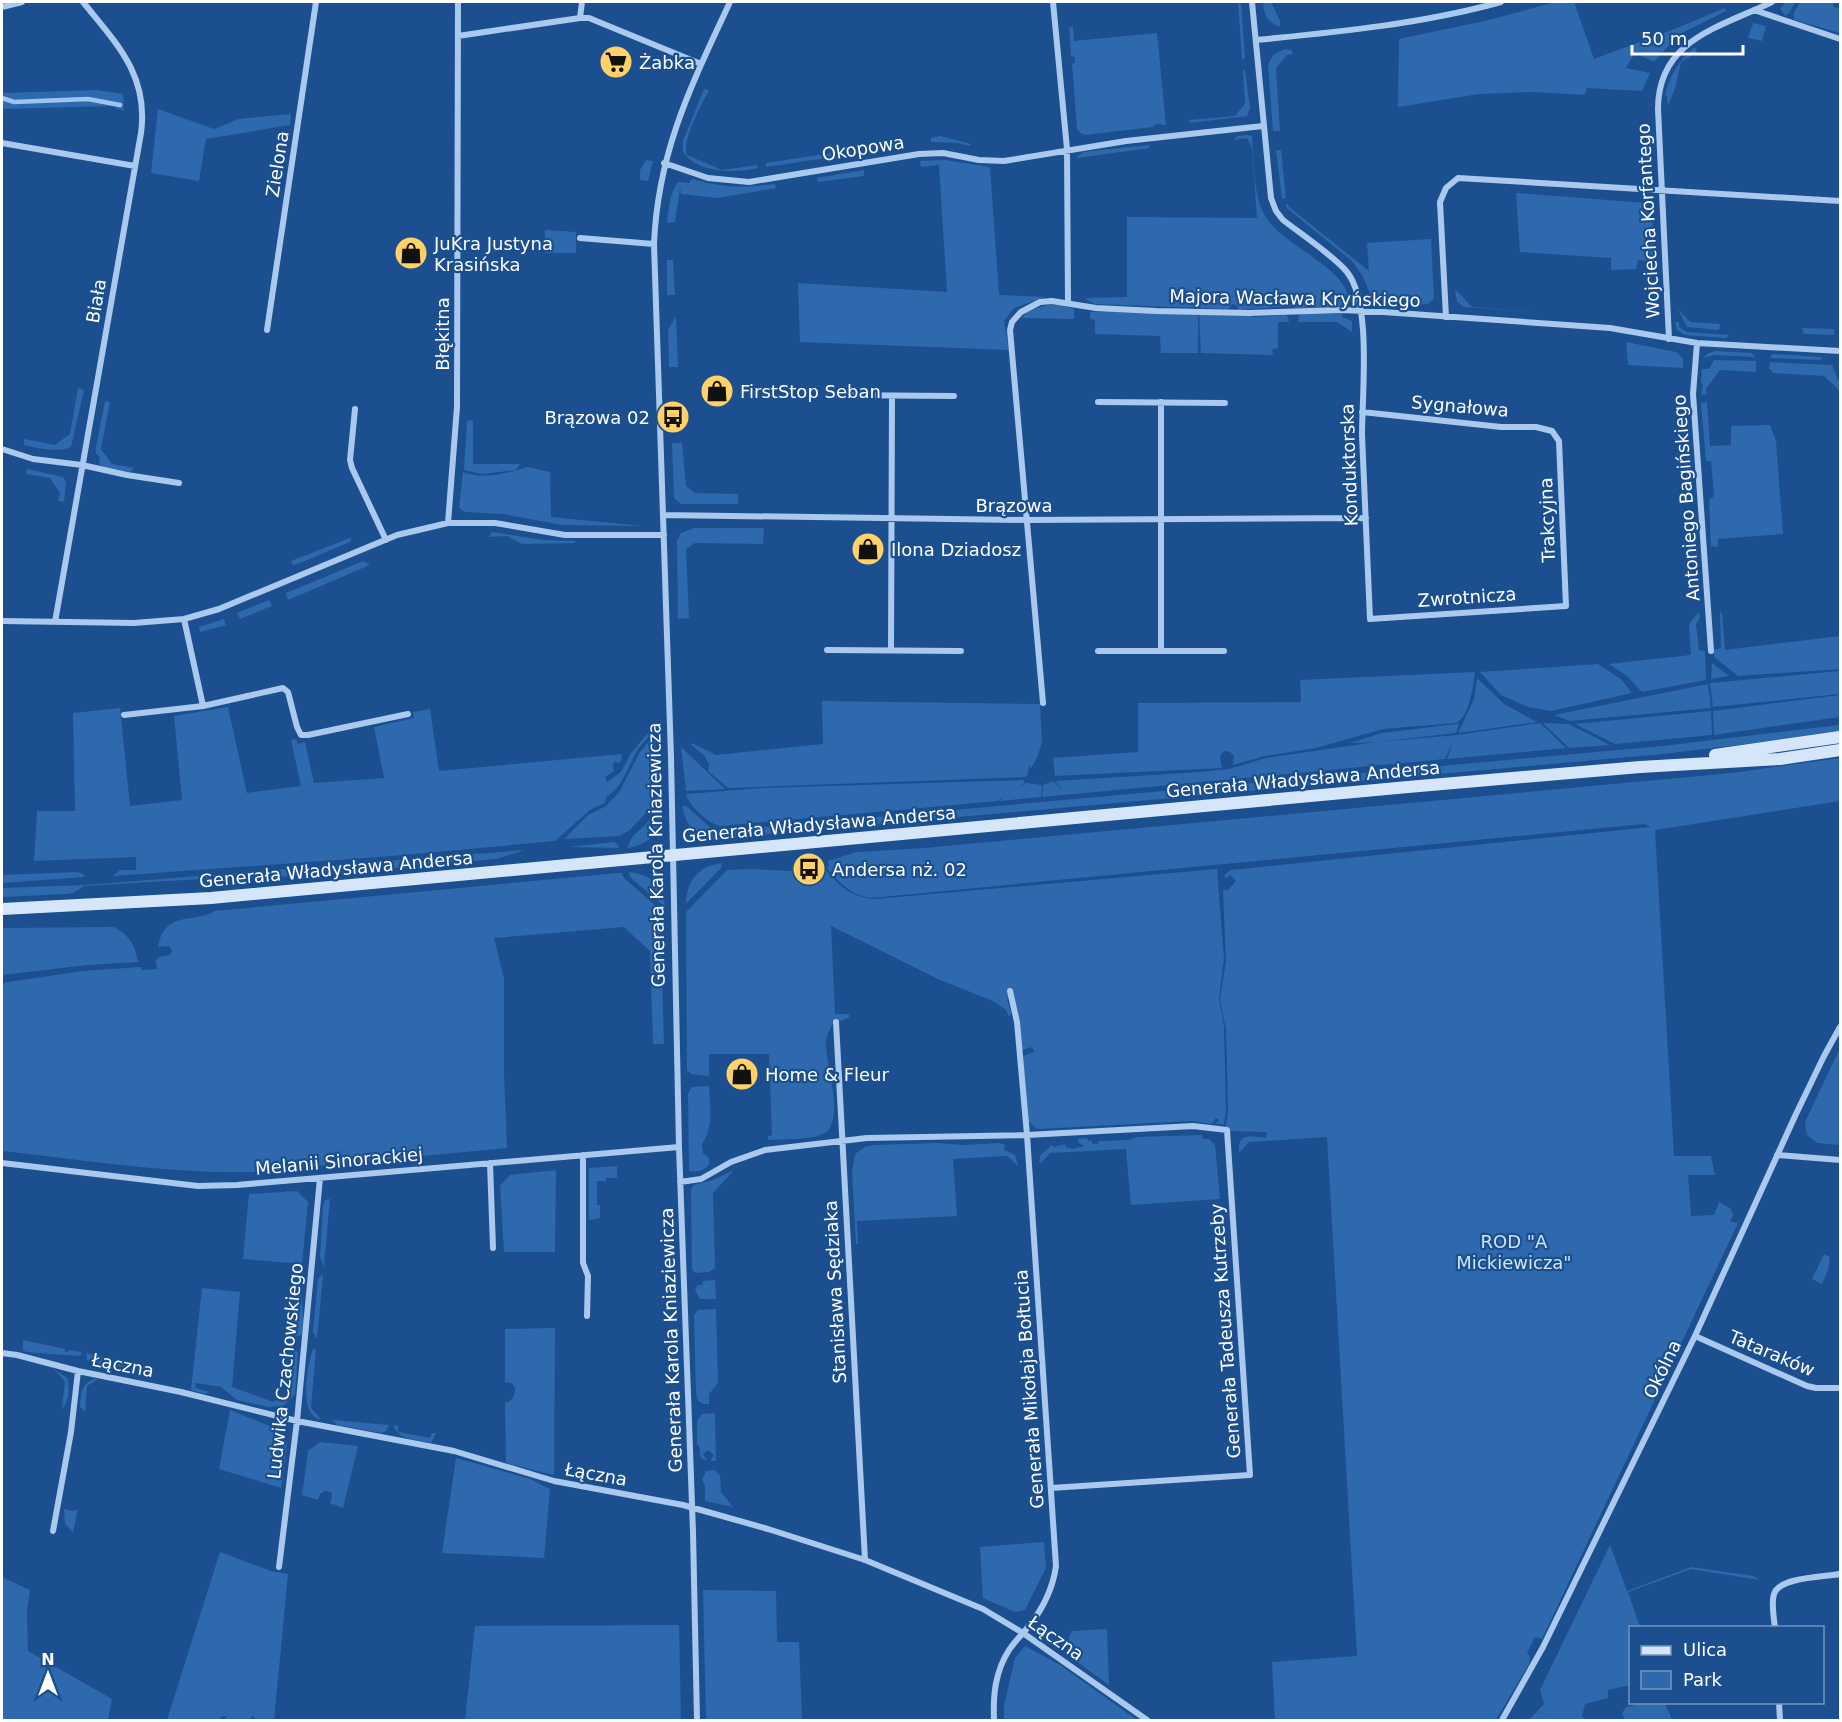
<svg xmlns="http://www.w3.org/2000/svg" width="1842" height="1722" viewBox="0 0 1842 1722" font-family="'DejaVu Sans',sans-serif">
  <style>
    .green { fill: #2e69ad }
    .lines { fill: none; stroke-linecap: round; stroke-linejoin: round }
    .stream { stroke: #9cc4f0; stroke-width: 4.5 }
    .street { stroke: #a9c9ee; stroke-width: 6 }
    .secondary { stroke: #d6e6fa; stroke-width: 12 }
    .labels { text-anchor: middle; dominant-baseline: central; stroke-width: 4.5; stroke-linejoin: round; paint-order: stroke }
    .poi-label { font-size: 18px; fill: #fff; stroke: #1b4f8f; text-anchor: start }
    .street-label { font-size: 18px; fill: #fff; stroke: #1b4f8f }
    .park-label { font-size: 18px; fill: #cfe3fa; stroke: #1b4f8f }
  </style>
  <rect width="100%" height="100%" fill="#1b4f8f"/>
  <path class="green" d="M1238 2H1241L1245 59H1242Z
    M1263 2H1271L1280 21V27C1267 21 1264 16 1263 2Z
    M1555 2H1574L1594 59 1672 30 1725 8 1726 11 1678 35 1654 62 1635 53 1626 68 1650 73 1642 91 1587 88 1585 95 1534 92 1479 94 1398 107 1399 39 1489 20Z
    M1786 2H1795L1790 12 1785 16 1780 8Z
    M1800 2H1834L1833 7 1840 9V33L1795 20 1793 14Z
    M1753 23 1766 26 1762 41 1748 38Z
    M1073 26 1074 41 1157 33 1166 125 1156 124 1153 127 1085 135 1080 133 1077 129 1072 64 1075 63V57L1071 56 1069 28Z
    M1695 47 1697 52 1681 62 1675 89 1668 105 1667 96 1665 95C1670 75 1679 60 1695 47Z
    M1286 49 1291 50 1293 54 1287 55 1276 68 1280 131H1273L1268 65C1272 55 1276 52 1286 49Z
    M1243 70H1245L1250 108 1247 116 1190 123 1189 120 1235 116 1245 104Z
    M704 89 709 90C702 104 681 141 687 155L722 170 757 165 758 168C735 173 698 174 683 152V141Z
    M97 90 123 94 124 111 111 106 2 109V93Z
    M158 109 214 129 239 119 291 114 290 125 206 139 199 181 151 173Z
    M1247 135 1252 136C1254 159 1253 194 1264 214 1280 244 1341 265 1348 296L1347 300 1342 302V307L1295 308 1292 306 1237 310 1238 308 1236 305 1232 304 1229 309 1095 304 1088 301 1086 298 1127 297V217L1257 218 1252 148 1247 138 1234 140 1237 136Z
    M940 136 971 144 970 146 957 143 931 142V138Z
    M1149 145 1150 148 1076 158 1083 152Z
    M1276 150H1281L1286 198 1282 199Z
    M831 153 833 157 766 167V163Z
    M646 160 653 161 648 181 640 180V170Z
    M945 160 990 167 999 295 1045 297 1014 308 1004 321 1009 350 800 342 798 283 947 292 939 165 921 167 920 161Z
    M864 170V176L818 182 817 178Z
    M692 179C723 188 743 188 775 184L776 188 718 198 681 194 680 188 675 222 667 223C669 209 669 194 678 182L689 183Z
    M1516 193 1646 203 1652 210 1654 262 1638 260 1636 269 1611 270V258L1520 252Z
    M1287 203 1289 207 1369 271 1367 243 1431 239 1434 299 1427 304 1383 301 1375 298 1370 293 1362 275 1352 261 1288 209 1286 206Z
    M545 230 576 232V253H545Z
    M667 260H673L675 295H667Z
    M1455 289 1472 307 1548 313 1464 307 1457 302Z
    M1047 305H1059L1074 309V319L1022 318 1028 311Z
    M1678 309 1690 322 1720 324 1719 330 1687 327Z
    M1106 311 1198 312V353H1161L1160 336 1095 334V320L1090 319V312Z
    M1199 313 1248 314 1253 317 1287 315 1289 322H1278V348L1272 349 1273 355 1201 353Z
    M1307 313 1342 314V317L1352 321V332L1337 322H1298L1299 315Z
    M676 316 678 367H669L668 330Z
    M1675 322H1679V327L1687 332 1729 335 1726 338 1685 335 1677 330Z
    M1802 328 1834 329V335L1804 334Z
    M1626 342 1676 352 1683 358V368L1628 365Z
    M1715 351 1752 353 1755 357 1715 355 1703 358 1707 354Z
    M1772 354 1822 357 1821 360 1770 358Z
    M1714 360 1756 361V372L1720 370 1706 389 1707 394 1701 395 1703 385 1701 382 1702 369H1709Z
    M1770 362 1832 365 1840 384V391L1824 376 1772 373V370H1769Z
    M78 388 84 390 71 447C57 453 38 448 24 445V439L55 445 70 434Z
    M105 401 110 402 101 449 112 464 134 468 130 472 104 467 99 464 100 457 96 454V447Z
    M1707 402 1710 446 1731 445V426L1770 425 1776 441 1783 534 1718 539V547L1711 546 1709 500 1714 496 1711 461H1706L1701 403Z
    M469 420 473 421V464H520L516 470 482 474 464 470 467 421Z
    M672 443H682L686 486 695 493 738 494V504H681L674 498Z
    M528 467 550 472 551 517 643 526 562 525 503 514 465 512 459 508 463 472C484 480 507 473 528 467Z
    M27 469 63 477 66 483 64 502 58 501 60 493 50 478 26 474Z
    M694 528H764L763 544 695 543 686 549 689 618 678 619 677 541 681 533Z
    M492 532 543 540 575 541V543L522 544 507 536 489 537Z
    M352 537 350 542 295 565 292 564 291 561Z
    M363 561 370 565 288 600 286 593Z
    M269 600 272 606 240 619 237 613Z
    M1699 612 1700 618 1696 624 1699 650 1705 651 1706 680 1642 692 1627 676 1609 664 1691 655 1689 624Z
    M1720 612 1722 614 1725 650 1840 636V669L1738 676 1714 657V650L1721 648Z
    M224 619 226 625 200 632 199 627Z
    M1712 663 1729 676 1711 679Z
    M1598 664 1622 680 1632 693 1551 711 1528 707 1501 695 1480 672Z
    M1840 671V694L1713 707 1710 683Z
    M1475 672C1473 686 1470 716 1456 723L1383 729 1316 748 1265 756 1233 765 1234 756 1230 752 1224 751 1220 756 1222 768 1055 776 1053 758 1138 752V703L1301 702 1300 680Z
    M1477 678 1504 704 1537 722 1458 733 1474 699Z
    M1708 684 1711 708 1570 721 1554 715Z
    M1840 695V717L1714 735 1713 711Z
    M822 701 1040 704 1042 741 1038 756 1031 768 1029 765 1028 774 1025 777 728 788 708 771 709 765 704 755 691 745 692 743 716 755 823 744Z
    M228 707 247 793 301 786 291 740 296 739 298 744 305 742 314 783 384 778 374 727 414 718 413 712 430 709 439 771 622 754 621 761 618 763 615 761 613 764 614 771 605 777 607 782 621 772 631 753 654 726V731C649 737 643 742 638 749 629 764 622 789 606 797L605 803 590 810 555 841 392 856 113 876 120 870H136V857L34 861 37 811H75L73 713 120 708 130 806 182 800 174 716Z
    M1711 711 1712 735 1615 744 1575 724Z
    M1540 723 1566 748 1447 759 1453 741 1445 759 1042 797 1043 785 1053 781 1064 792 1055 781 1201 772 1229 769 1266 758 1376 742 1350 743 1382 733 1456 724H1459L1456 733 1377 742 1457 735Z
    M1543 723 1569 724 1610 745 1569 748Z
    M1840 725V733L1663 754 726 838V836L732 830 1662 746Z
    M655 735 657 801 630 830 619 836 564 839 588 815 606 806 619 792 640 752Z
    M681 747 725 789 686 791Z
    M1840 758V801L1655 830 1674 1156H1711L1715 1175H1688L1691 1216 1714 1215 1719 1202 1731 1209 1733 1215 1730 1221 1738 1223 1542 1639 1535 1637 1527 1653 1530 1656 1529 1664 1496 1720H1275L1272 1662 1357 1656 1327 1137 1249 1142 1239 1153C1237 1132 1251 1136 1266 1138L1267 1132 1225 1131 1228 1111 1226 1030 1220 999 1226 961 1223 890H1228L1236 881 1230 875 1225 879V874L1231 870 1651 827 1644 824 871 898C850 895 839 882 826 867H829L828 861 857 852 925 848 1732 773Z
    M1023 780 1025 782 1019 787 1026 783 1042 785 1041 797 1000 801 1004 796 998 801 720 826C708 823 689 806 686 794L763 788Z
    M682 806H686L719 835 720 840C697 841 686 826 682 806Z
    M662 809C663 832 649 845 627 848L632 837Z
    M614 842 618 845 619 848 568 847Z
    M525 850 496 859 305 876 235 877 84 886 73 893 66 894 2 897V888L85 885Z
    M722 863 721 868 686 904C687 880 698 866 722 863Z
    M824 868C841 887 849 897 875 899L1217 869 1224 958 1219 998 1224 1027 1226 1110 1224 1124H1215L1219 1120 1216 1118 1212 1124 1192 1121 1037 1129 1028 1121 1021 1057 1034 1052 1032 1047 1020 1051 1011 996 1007 999 1011 1013 1009 1017 1006 1010 993 1001 940 980 831 926 835 1014H849V1018L833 1023C830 1029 827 1034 826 1040 824 1061 847 1123 823 1134 810 1140 783 1139 768 1140V1136L772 1135 769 1054H709V1076L692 1074 687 1071 686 912 727 870 753 869 786 871Z
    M77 872 83 874 85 877 2 883V875Z
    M629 872C650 874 664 885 665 907L630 877Z
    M618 873H622L624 878 657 907 660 912 664 1044H653L650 951 624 927 494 938 504 978V1072L507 1148 253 1172C169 1174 85 1160 2 1151V983L82 971 141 967 142 970 157 969 156 960 159 957 170 955 172 951 169 946 158 947C165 910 192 924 215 911Z
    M113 927C129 934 135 945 138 962L88 965 2 975V928Z
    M1840 1048V1145L1817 1143 1807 1135 1805 1122Z
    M709 1086C710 1106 714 1127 702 1144L703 1153 709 1158V1164C704 1171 698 1173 689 1171L688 1094 692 1087Z
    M1202 1135 1203 1139H1209L1215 1145 1220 1199 1131 1205 1126 1149 1050 1153 1040 1164C1037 1152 1047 1152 1051 1145L1054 1147 1065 1144 1066 1147 1072 1149 1085 1146 1080 1144 1077 1139 1087 1138 1088 1141 1091 1140 1093 1144H1098L1099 1141 1130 1140 1136 1137Z
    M937 1143 963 1145 999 1143 1005 1145 1004 1150 1015 1155 1018 1166 1007 1156 953 1159 957 1216 857 1221 858 1244H856L852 1172 855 1154 865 1147 874 1145Z
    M617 1166V1178H606V1181H597V1205H600V1218L589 1220V1168Z
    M556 1170 555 1252H504L500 1186 510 1175Z
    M734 1170 713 1193 715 1268 709 1272 696 1273 692 1270 691 1189 694 1185 713 1180Z
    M297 1191 308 1202 302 1264 243 1259 249 1194Z
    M330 1199 324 1265V1267L320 1257 323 1206 325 1200Z
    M1824 1254 1830 1257 1828 1270 1822 1284 1812 1279Z
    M323 1274 317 1339 313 1332 318 1279Z
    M715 1280 716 1299H700L695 1290 697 1286 703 1284V1281Z
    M300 1286 304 1320 302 1335 295 1337Z
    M202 1288 240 1292 232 1387 273 1402 290 1392 294 1348 298 1353 295 1394 283 1406 268 1407 237 1400 221 1387 195 1383 196 1388 209 1392 205 1394 191 1390Z
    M716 1309 718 1383 709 1394V1404H704L698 1401 696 1393 694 1315 698 1310Z
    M555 1328 554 1475 506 1463 505 1403C513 1401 514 1397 515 1389L512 1383 505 1382V1329Z
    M23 1340 65 1349V1352H68V1350L81 1352V1355L76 1356 26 1352 23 1350Z
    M313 1349H316L311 1408 321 1419C298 1417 307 1364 313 1349Z
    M86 1353 90 1354 145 1367 144 1370H139C123 1365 102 1367 87 1360Z
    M55 1370 67 1378C70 1387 69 1403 62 1409L65 1382Z
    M94 1379H98L87 1386 85 1412 80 1407C81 1394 81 1384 94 1379Z
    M230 1410 277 1429 287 1443 281 1488 219 1469Z
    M715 1413 716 1461H710L714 1455 708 1450 703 1454 707 1461 700 1457V1447L697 1444V1421L702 1414Z
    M333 1420 389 1425 386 1431 381 1433 337 1425Z
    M394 1425 398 1426V1432L430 1438 432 1433H436L431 1443C419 1440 396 1440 394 1425Z
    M320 1442 358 1446 343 1508 330 1503 332 1496 331 1492 324 1491 320 1494 318 1500 302 1495 308 1451Z
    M456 1458 530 1479 550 1489 544 1558 442 1553Z
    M714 1470 720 1475 721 1492 733 1507 705 1501V1486L702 1480 706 1471Z
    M64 1509 74 1511 78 1509 73 1532 65 1524Z
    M1044 1542 1046 1568 1025 1610 1015 1612 983 1598 980 1547Z
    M1610 1545 1627 1591 1691 1567 1753 1576 1759 1580 1691 1569 1628 1592 1640 1627 1630 1628V1685L1608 1690V1698L1585 1704 1582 1716 1585 1720H1529L1544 1704 1540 1690Z
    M220 1552 271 1571 288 1574 274 1720H255L254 1717 251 1716V1720H227L225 1716 220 1717 222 1720 215 1719 208 1720H167Z
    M2 1577 30 1590 27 1610 28 1651 112 1699 108 1720H2Z
    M703 1590 776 1591 777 1642H799L802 1720H706Z
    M679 1625 681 1720H465L475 1626Z
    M1107 1629 1109 1685 1069 1656V1637L1072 1631Z
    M1025 1646 1060 1665 1137 1720H1004V1706L1015 1658Z
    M1643 1703H1665L1672 1720H1625L1622 1713 1626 1707Z"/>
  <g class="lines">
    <path class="stream" d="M2 98 14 102 88 99 120 105"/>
    <path class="street" d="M1053 2 1067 149 1068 303
      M1252 2 1271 198 1276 211 1283 220C1301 234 1334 256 1347 272 1372 303 1362 394 1362 435L1370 619 1566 606 1559 441 1552 431 1536 427H1501L1362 412
      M2 7 22 2
      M1754 10 1840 39
      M580 18 582 2
      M458 36 580 18H589L701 64
      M1256 40C1338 32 1421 24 1501 2
      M2 143 135 166
      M664 163 708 178 749 182 919 154 943 153 979 160 1004 161 1126 141 1263 126
      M580 238 654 244
      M1446 317 1440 202 1446 188 1458 178 1840 201
      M267 330 316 2
      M1669 339 1658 109C1658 39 1721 27 1772 2
      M1697 343 1693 394 1711 651
      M829 395 954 396
      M1098 402 1225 403
      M355 409 350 460 352 468 386 540
      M2 449 33 459 82 465 127 475 179 483
      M663 515 1026 520 1366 518
      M448 523 457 407 458 2
      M2 621 134 623 184 619 219 609 397 535 448 523H495L565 535H664
      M55 622 141 133C149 75 116 43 83 2
      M827 650 961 651
      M891 650 892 396
      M1098 651H1224
      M1161 651V402
      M1043 703 1010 330 1012 322 1021 312 1040 302 1052 301 1096 308 1156 311 1249 313 1343 310 1383 312 1610 328 1697 343 1840 351
      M203 706 283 688 288 692 297 727 301 735H308L408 714
      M124 715 203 706 184 619
      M836 1022 865 1560
      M583 1155V1263L588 1276 587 1316
      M1777 1155 1840 1160
      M2 1163 198 1186 237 1185 679 1147
      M490 1163 493 1248
      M680 1182 701 1179 731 1162 765 1150 867 1138 1027 1135 1193 1126 1227 1130 1250 1475 1051 1488
      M1695 1336 1807 1386 1816 1388H1840
      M2 1353 17 1355 78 1371 181 1392 297 1421 454 1451 554 1481 683 1505 768 1529 865 1560 983 1609 1023 1633 1147 1720
      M53 1531 71 1432 78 1371
      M279 1567 297 1421 320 1178
      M1775 1628C1774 1618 1771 1603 1774 1594 1779 1577 1825 1577 1840 1574
      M1779 1702 1780 1720
      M697 1720 693 1532 679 1147 671 757 654 244C658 150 692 84 730 2
      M994 1720C993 1695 995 1672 1009 1650 1015 1641 1023 1633 1030 1625 1043 1608 1053 1588 1056 1566L1027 1135 1017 1022 1010 991
      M1502 1720 1543 1647 1695 1336 1796 1114 1824 1056 1840 1027"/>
    <path class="secondary" d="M1715 755 1840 737
      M2 909 211 898 1408 787 1640 767 1780 759 1840 750"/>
  </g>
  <defs>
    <g id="supermarket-disc" transform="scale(1.725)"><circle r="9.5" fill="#ffd166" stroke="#1b4f8f"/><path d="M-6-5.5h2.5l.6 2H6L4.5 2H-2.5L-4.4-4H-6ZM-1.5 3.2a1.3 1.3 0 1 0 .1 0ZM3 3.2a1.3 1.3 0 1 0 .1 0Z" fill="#111"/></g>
    <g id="shop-disc" transform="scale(1.725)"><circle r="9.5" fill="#ffd166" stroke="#1b4f8f"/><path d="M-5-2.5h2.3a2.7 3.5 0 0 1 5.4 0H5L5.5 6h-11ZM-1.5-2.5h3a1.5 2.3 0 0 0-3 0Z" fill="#111"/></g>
    <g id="bus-disc" transform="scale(1.725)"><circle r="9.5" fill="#ffd166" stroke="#1b4f8f"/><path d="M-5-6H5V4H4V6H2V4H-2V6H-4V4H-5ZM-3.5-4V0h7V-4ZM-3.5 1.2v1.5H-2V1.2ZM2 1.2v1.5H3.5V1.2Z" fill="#111"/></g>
  </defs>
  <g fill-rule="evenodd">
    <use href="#supermarket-disc" x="616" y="62"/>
    <use href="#shop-disc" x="411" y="253"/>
    <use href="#shop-disc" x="717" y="391"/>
    <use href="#bus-disc" x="673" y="417"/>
    <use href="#shop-disc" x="868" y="549"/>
    <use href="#bus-disc" x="809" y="869"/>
    <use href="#shop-disc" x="742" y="1074"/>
  </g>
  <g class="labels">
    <g class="poi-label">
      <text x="639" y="62">Żabka</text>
      <text x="434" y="243">JuKra Justyna<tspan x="434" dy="21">Krasińska</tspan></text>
      <text x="740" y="391">FirstStop Seban</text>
      <text x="650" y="417" text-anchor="end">Brązowa 02</text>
      <text x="891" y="549">Ilona Dziadosz</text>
      <text x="832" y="869">Andersa nż. 02</text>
      <text x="765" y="1074">Home &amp; Fleur</text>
    </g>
    <g class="street-label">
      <text transform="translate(863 148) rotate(-9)">Okopowa</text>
      <text transform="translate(277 164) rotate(-81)">Zielona</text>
      <text transform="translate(1648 221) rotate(-93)">Wojciecha Korfantego</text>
      <text transform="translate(1295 298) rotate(1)">Majora Wacława Kryńskiego</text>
      <text transform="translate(96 301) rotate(-80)">Biała</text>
      <text transform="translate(442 334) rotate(-90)">Błękitna</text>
      <text transform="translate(1460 406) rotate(5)">Sygnałowa</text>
      <text transform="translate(1349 465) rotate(-92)">Konduktorska</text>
      <text transform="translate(1686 498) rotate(-94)">Antoniego Bagińskiego</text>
      <text x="1014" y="505">Brązowa</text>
      <text transform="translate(1547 520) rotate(-92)">Trakcyjna</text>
      <text transform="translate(1467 597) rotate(-4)">Zwrotnicza</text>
      <text transform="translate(1303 779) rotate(-5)">Generała Władysława Andersa</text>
      <text transform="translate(819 824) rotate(-5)">Generała Władysława Andersa</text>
      <text transform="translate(656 855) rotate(-91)">Generała Karola Kniaziewicza</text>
      <text transform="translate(336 869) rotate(-5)">Generała Władysława Andersa</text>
      <text transform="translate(339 1161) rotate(-5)">Melanii Sinorackiej</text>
      <text transform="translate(835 1292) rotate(-93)">Stanisława Sędziaka</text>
      <text transform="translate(1225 1331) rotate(-94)">Generała Tadeusza Kutrzeby</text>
      <text transform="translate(671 1340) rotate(-92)">Generała Karola Kniaziewicza</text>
      <text transform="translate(1772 1353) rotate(23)">Tataraków</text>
      <text transform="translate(123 1365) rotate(11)">Łączna</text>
      <text transform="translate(1662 1369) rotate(-64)">Okólna</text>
      <text transform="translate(285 1371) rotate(-84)">Ludwika Czachowskiego</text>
      <text transform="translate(1029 1389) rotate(-94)">Generała Mikołaja Bołtucia</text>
      <text transform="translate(596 1474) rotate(10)">Łączna</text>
      <text transform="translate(1056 1638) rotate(35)">Łączna</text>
    </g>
    <g class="park-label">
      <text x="1514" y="1241">ROD "A<tspan x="1514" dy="21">Mickiewicza"</tspan></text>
    </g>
  </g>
  <rect width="1842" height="1722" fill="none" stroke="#ffffff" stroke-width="6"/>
  <rect x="1629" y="1626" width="195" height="78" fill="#1b4f8f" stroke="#7695bc" stroke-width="1.5"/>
  <rect x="1641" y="1646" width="30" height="9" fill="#d6e6fa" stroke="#7695bc" stroke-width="1.5"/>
  <text x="1683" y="1656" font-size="18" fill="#ffffff">Ulica</text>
  <rect x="1641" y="1671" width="30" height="18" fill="#2e69ad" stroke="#7695bc" stroke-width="1.5"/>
  <text x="1683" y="1686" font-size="18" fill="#ffffff">Park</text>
  <g transform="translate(48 1674)" stroke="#1b4f8f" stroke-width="4.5" paint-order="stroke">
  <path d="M0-4.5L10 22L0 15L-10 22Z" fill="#ffffff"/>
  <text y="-9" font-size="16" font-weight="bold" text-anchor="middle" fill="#ffffff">N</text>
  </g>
  <path d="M1632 45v9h111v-9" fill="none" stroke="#ffffff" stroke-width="3"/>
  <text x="1641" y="45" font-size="18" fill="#ffffff" stroke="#1b4f8f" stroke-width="4.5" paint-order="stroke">50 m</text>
</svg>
